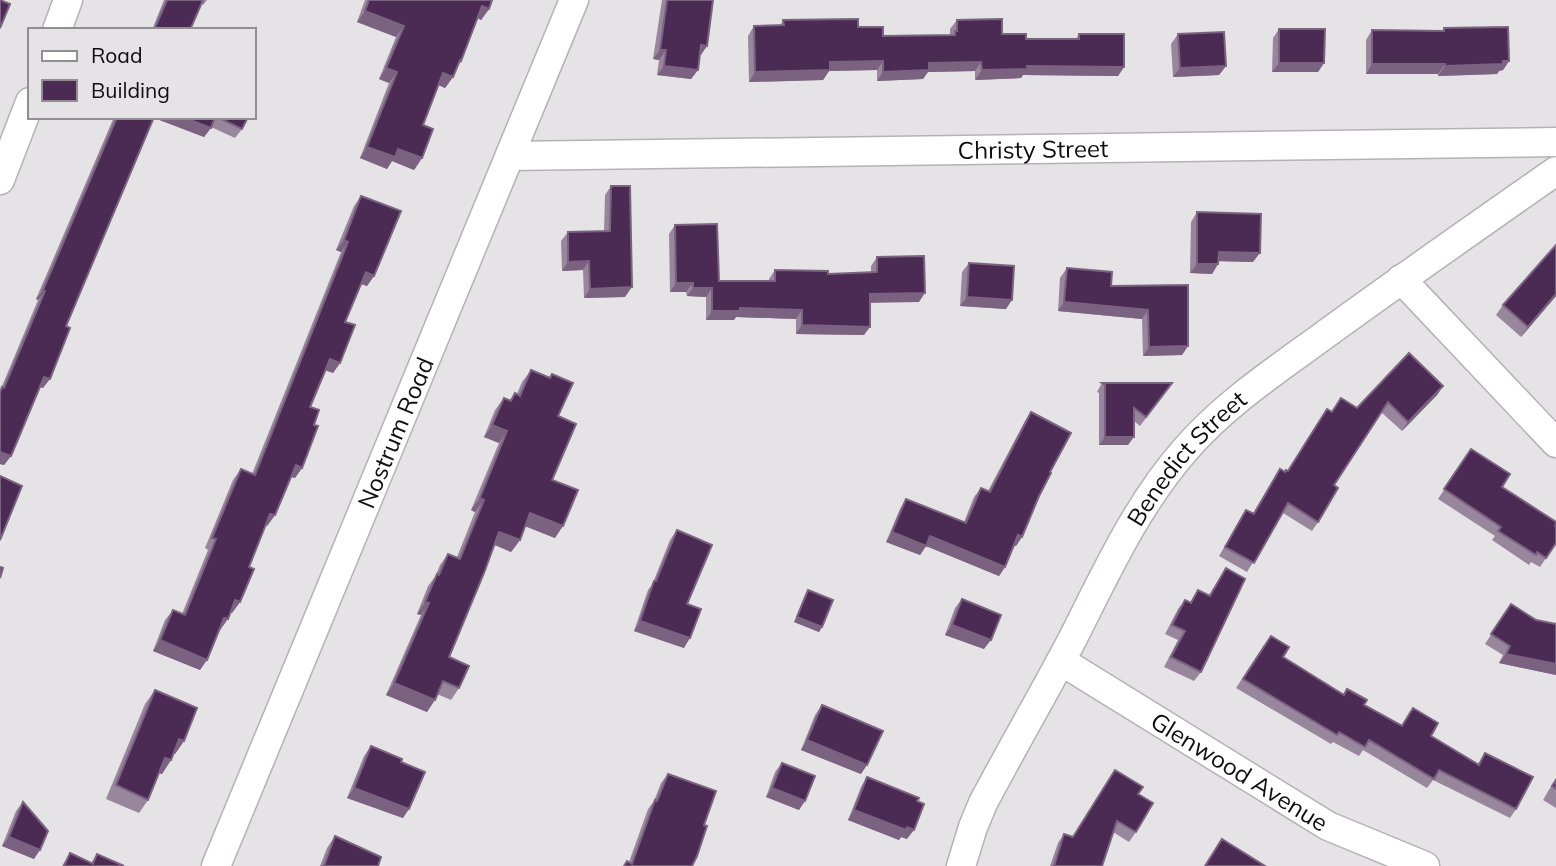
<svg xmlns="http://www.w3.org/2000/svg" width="1556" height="866" viewBox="0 0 1556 866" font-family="Mulish,sans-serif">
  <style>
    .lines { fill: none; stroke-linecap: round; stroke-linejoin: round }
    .street-casing { stroke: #b5b2b5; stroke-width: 31 }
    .street { stroke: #fff; stroke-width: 28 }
    .wall { fill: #98869d }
    .shaded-wall { fill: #7a6280 }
    .building { fill: #4b2a54; stroke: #7a6280; stroke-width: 2 }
    .labels { text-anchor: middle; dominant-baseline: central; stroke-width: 7; stroke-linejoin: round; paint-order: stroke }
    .street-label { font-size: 24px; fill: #0f0e0f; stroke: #e6e3e6 }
  </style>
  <rect width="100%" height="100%" fill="#e6e3e6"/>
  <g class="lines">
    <g class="street-casing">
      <g id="street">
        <path d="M57 30 68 0"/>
        <path id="s1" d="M510 156 1556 142"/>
        <path d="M0 180 30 102"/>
        <path d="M1401 279 1556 443"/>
        <path id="s2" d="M1061 661 1328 826 1425 866"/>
        <path id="s3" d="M216 866 574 0"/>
        <path id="s4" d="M961 866 973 827 983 803C1012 748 1043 695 1072 640 1105 575 1136 506 1185 450 1223 406 1272 373 1319 339 1397 282 1476 227 1556 171"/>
      </g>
    </g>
    <use href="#street" class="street"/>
  </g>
  <path class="wall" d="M164 0H207L203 5 201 4 190 30H152Z
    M365 0H492L489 9 481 20 478 18 461 61 458 66 453 77 445 88 439 85 423 125 422 158 414 170 392 161 387 169 360 158 389 83 379 79 396 37 357 22Z
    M662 0H713L701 55H700L698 70 691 79 657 75 659 60 653 59Z
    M783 20 858 27 883 36 950 35V29L957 20 1002 34 1026 39H1076L1079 34 1124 67 1118 76 1023 75 1021 78 975 80V71L928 72 923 79 877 81V70L829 71 823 80 749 82 748 36 754 26H780Z
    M1444 28 1509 61 1503 70 1499 71 1497 74 1438 76V74H1366V40L1372 30 1442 31Z
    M1279 29 1324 63 1318 72H1272L1273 38Z
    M1178 34 1226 66 1219 75 1173 77 1171 44Z
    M114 117H248L242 129 235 138 211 127 204 137 154 118 66 326 43 388 40 387 11 456 4 465 0 464V391L38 300 36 299Z
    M611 186 625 297 584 298 583 270 562 271 561 241 568 232 604 231 605 195Z
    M361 196 374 276 367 286 361 284 345 322 340 363 333 373 325 370 310 407 314 425 302 468 295 478 291 477 275 515 267 526 266 525 249 567 240 602 232 613 231 612 220 630 200 670 153 651 165 620 173 610 182 614 208 550 205 548 233 480 241 469 252 474 341 252 336 250 354 206Z
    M1197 212 1253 262 1218 261V264L1212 274 1190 273 1191 222Z
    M675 225 719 281H769V279L775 270 828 274 871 272V266L877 257 919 302H870L864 335 796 334V319L736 317 734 320H706V297L687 296 686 292H670L669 234Z
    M969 263 1006 309 960 306 962 272Z
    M1067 268 1111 286 1188 285V346L1182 355 1143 356 1142 319 1058 311 1060 278Z
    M1556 296 1521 337 1496 315 1503 305Z
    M531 370 549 378 552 374 558 416 552 480 555 538 525 526 520 540 511 552 494 545 449 657 459 688 451 700 437 694 427 712 386 695 421 615 417 614 428 586 435 577 440 565 448 554 457 557 475 512 471 510 499 443 484 437 495 410 504 398 509 401 515 393 517 394 522 382Z
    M1102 383H1172L1140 426 1134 421 1128 445H1099V393L1097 392Z
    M1443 386 1437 395 1402 431 1381 412 1334 485 1318 522 1312 531 1283 513 1247 572 1219 556 1246 510 1253 513 1280 469 1285 472 1288 471 1327 409 1331 412 1357 408Z
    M1031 412 1050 472 1022 537 1016 546H1014L1005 567 999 576 926 546 920 555 886 542 900 509 906 499 964 522 974 497 981 488 988 491 1025 421Z
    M1471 449 1502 487 1555 526 1556 543 1540 567 1531 562 1529 565 1492 540 1495 536 1438 499Z
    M677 530 687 604 684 648 634 631 648 590 652 585 670 540Z
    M1226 568 1201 672 1194 681 1164 667 1178 640 1165 634 1178 609 1185 600 1190 603 1198 590 1209 595Z
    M808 590 822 627 819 632 794 622 805 595Z
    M962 599 984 649 945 635 955 608Z
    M1511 604 1536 620 1556 624V675L1499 663 1503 655 1485 644Z
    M1264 645 1343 694 1347 689 1364 705 1401 726 1413 708 1431 736 1478 764 1485 753 1516 809 1510 818 1433 780 1427 788 1363 750 1359 756 1333 742 1331 744 1236 688Z
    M155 690 184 741 175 754H174L171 760 162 774 159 773 148 800 139 813 106 799 145 704Z
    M822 705 861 774 801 750 815 715Z
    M371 746 401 762 403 818 347 798 364 756Z
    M782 763 799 810 766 797 775 772Z
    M1115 770 1138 794 1136 832 1129 842 1113 832 1102 866H1050L1058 843 1064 834 1073 837Z
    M668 774 704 825 692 866H623L627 861 629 862 648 809 654 801 661 783Z
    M867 777 907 839 901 837 899 840 848 820 861 787Z
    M1556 778V808L1543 800Z
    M23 802 34 859 2 846 16 811Z
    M335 836 378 866H320L327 848Z
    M70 853 91 863 97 854 124 866H62Z"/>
  <path class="shaded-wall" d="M482 6 489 9 481 20 475 17Z
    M365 11 404 26 396 37 357 22Z
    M701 45 707 46 701 55 694 54Z
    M660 50H666L659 60 653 59Z
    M883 61 877 70 829 71 823 80 749 82 755 72 830 62Z
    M1509 61 1503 70 1499 71 1497 74 1438 76 1445 66Z
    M981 62 975 71 928 72 923 79 877 81 883 72 929 63Z
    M1279 63H1324L1318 72H1272Z
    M1372 64H1445L1438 74H1366Z
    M664 66 698 70 691 79 657 75Z
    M1027 66 1124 67 1118 76 1023 75 1021 78 975 80 982 70Z
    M1226 66 1219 75 1173 77 1180 68Z
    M386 68 397 72 389 83 379 79Z
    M443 73 453 77 445 88 436 84Z
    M152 117H182L211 128 204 137Z
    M367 147 398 149 422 158 414 170 392 161 387 169 360 158Z
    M344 240 348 242 341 252 336 250Z
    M1219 252 1260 253 1253 262 1212 261Z
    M589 261 583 270 562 271 568 262Z
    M1197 264H1218L1212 274 1190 273Z
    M366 272 374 276 367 286 358 283Z
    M676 283H693L686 292H670Z
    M632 287 625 297 584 298 590 289Z
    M693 288H712L706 297 687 296Z
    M43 290 45 291 38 300 36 299Z
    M925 293 919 302 864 303 870 294Z
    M1556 294V296L1521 337 1528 327Z
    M967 297 1012 300 1006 309 960 306Z
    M1064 302 1148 310 1142 319 1058 311Z
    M740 308 802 310 796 319 736 317 734 320H706L712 311Z
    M802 325 870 327 864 335 796 334Z
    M1188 346 1182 355 1143 356 1149 347Z
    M330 359 340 363 333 373 322 369Z
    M44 377 50 379 43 388 38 386Z
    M1443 386 1437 395 1402 431 1408 422Z
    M492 425 507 431 499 443 484 437Z
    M1105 437H1134L1128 445H1099Z
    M0 452 11 456 4 465 0 464Z
    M296 465 302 468 295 478 289 476Z
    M480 498 484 500 475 512 471 510Z
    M530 513 563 526 555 538 522 525Z
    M270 514 275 515 267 526 263 524Z
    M499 532 520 540 511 552 491 543Z
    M892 532 930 536 1005 567 999 576 926 546 920 555 886 542Z
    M1018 535 1022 537 1016 546 1011 545Z
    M235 600 240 602 232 613 228 611Z
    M425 602 429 603 421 615 417 614Z
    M797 617 822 627 819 632 794 622Z
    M224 618 228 619 220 630 217 629Z
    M640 621 690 638 684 648 634 631Z
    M952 625 991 640 984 649 945 635Z
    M160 640 207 660 200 670 153 651Z
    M1506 654 1556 664V675L1499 663Z
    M394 683 435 700 427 712 386 695Z
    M179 739 184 741 175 754 170 752Z
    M807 740 867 765 861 774 801 750Z
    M165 758 171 760 162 774 156 772Z
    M354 788 409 809 403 818 347 798Z
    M772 788 805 801 799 810 766 797Z
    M854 810 914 830 907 839 901 837 899 840 848 820Z
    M9 837 40 850 34 859 2 846Z"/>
  <path class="building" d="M0 0 10 4 0 28Z
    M167 0H203L190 30H154Z
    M369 0H492L489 9 482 6 461 61 460 60 453 77 443 73 423 125 433 129 422 158 398 149 395 157 367 147 397 72 386 68 404 26 365 11Z
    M667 0H713L707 46 701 45 698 70 664 66 666 50H660Z
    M858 19V27H883V36L955 35V31H957V20L1002 19V34H1026V39H1079V34H1124V67L1027 66V69L982 70 981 62 929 63V70L883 72V61L830 62V70L755 72 754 26 784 25 783 20Z
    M1508 27 1509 61H1503V64L1445 66V64H1372V30L1444 31V28Z
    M1279 29H1325L1324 63H1279Z
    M1224 32 1226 66 1180 68 1178 34Z
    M117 117H154L66 326 70 328 50 379 44 377 11 456 0 452V393L2 387 4 388 45 291 43 290Z
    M182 117H215L211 128Z
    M217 117H248L242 129Z
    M611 186H630L632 287 590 289 589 261 568 262V232L610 231Z
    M361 196 401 211 374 276 366 272 345 322 355 325 340 363 330 359 310 407 319 410 314 425 318 426 302 468 296 465 275 515 270 514 249 567 254 569 240 602 235 600 228 619 224 618 207 660 160 640 173 610 185 615 216 539 212 538 241 469 255 475 348 242 344 240Z
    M1197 212 1261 214 1260 253 1219 252 1218 264H1197Z
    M717 224 719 281H775V270L828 271V274L877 272V257L924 256 925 293 870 294V327L802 325V310L740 308V311H712V288H693V283H676L675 225Z
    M1556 245V294L1528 327 1503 305Z
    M969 263 1014 266 1012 300 967 297Z
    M1067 268 1112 272 1111 286 1188 285V346L1149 347 1148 310 1064 302Z
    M1409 353 1443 386 1408 422 1388 402 1334 485 1338 488 1318 522 1288 503 1254 563 1225 547 1246 510 1254 514 1280 469 1285 472 1286 470 1288 471 1327 409 1332 412 1341 398 1357 408Z
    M531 370 550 378 552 374 573 383 558 416 576 424 552 480 578 490 563 526 530 513 520 540 499 532 484 573 449 657 469 666 459 688 443 681 435 700 394 683 429 603 425 602 437 574 439 575 448 554 460 559 484 500 480 498 507 431 492 425 504 398 511 401 515 393 520 396Z
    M1102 383H1172L1146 417 1134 408V437H1105V385Z
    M1031 412 1071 433 1050 472 1051 473 1039 496 1022 537 1018 535 1005 567 930 536 926 546 892 532 906 499 966 523 981 488 990 492Z
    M1471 449 1510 474 1502 487 1556 522 1555 526H1556V543L1546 558 1537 552 1536 555 1498 531 1501 527 1444 489Z
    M0 476 22 486 0 540Z
    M677 530 712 545 687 604 701 609 690 638 640 621 654 581H656Z
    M0 567 3 568 0 578Z
    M1226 568 1245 579 1201 672 1171 657 1185 631 1172 625 1185 600 1191 603 1198 590 1210 596Z
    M808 590 833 600 822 627 797 617Z
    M962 599 1001 615 991 640 952 625Z
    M1511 604 1536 620 1556 624V664L1506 654 1510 646 1491 634Z
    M1271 636 1289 647 1283 657 1344 695 1347 689 1367 700 1364 705 1402 726 1413 708 1438 723 1431 736 1479 765 1485 753 1533 777 1516 809 1439 770 1434 779 1369 740 1365 747 1339 732 1337 735 1243 679Z
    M155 690 197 708 184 741 179 739 171 760 165 758 148 800 116 785Z
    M822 705 883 731 867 765 807 740Z
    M371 746 402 759 401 762 425 772 409 809 354 788Z
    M782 763 815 776 805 801 772 788Z
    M1115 770 1143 787 1138 794 1153 803 1136 832 1117 821 1102 866H1054L1064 834 1073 837Z
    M668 774 716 791 704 825 707 826 697 856 692 866H624L627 861 632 864 655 800 657 801Z
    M867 777 919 798 917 801 924 804 914 830 907 827 906 830 854 810Z
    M1556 780V789L1552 786Z
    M23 802 48 831 40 850 9 837Z
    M335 836 381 857 378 866H324Z
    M1222 839 1265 866H1205Z
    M70 853 93 864 97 854 124 866H64Z"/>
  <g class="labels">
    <g class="street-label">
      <text stroke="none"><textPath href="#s1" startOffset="523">Christy Street</textPath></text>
      <text stroke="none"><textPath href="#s3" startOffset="469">Nostrum Road</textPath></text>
      <text stroke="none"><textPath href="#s4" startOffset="469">Benedict Street</textPath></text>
      <text stroke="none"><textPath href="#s2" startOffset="210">Glenwood Avenue</textPath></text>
    </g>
  </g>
  <rect x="28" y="28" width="228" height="91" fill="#e6e3e6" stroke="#908e90" stroke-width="2"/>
  <rect x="42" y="51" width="35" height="10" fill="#ffffff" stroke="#908e90" stroke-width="2"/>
  <text x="91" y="63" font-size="21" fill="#0f0e0f">Road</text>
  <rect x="42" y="80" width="35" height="21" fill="#4b2a54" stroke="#908e90" stroke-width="2"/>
  <text x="91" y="98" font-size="21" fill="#0f0e0f">Building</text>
</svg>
